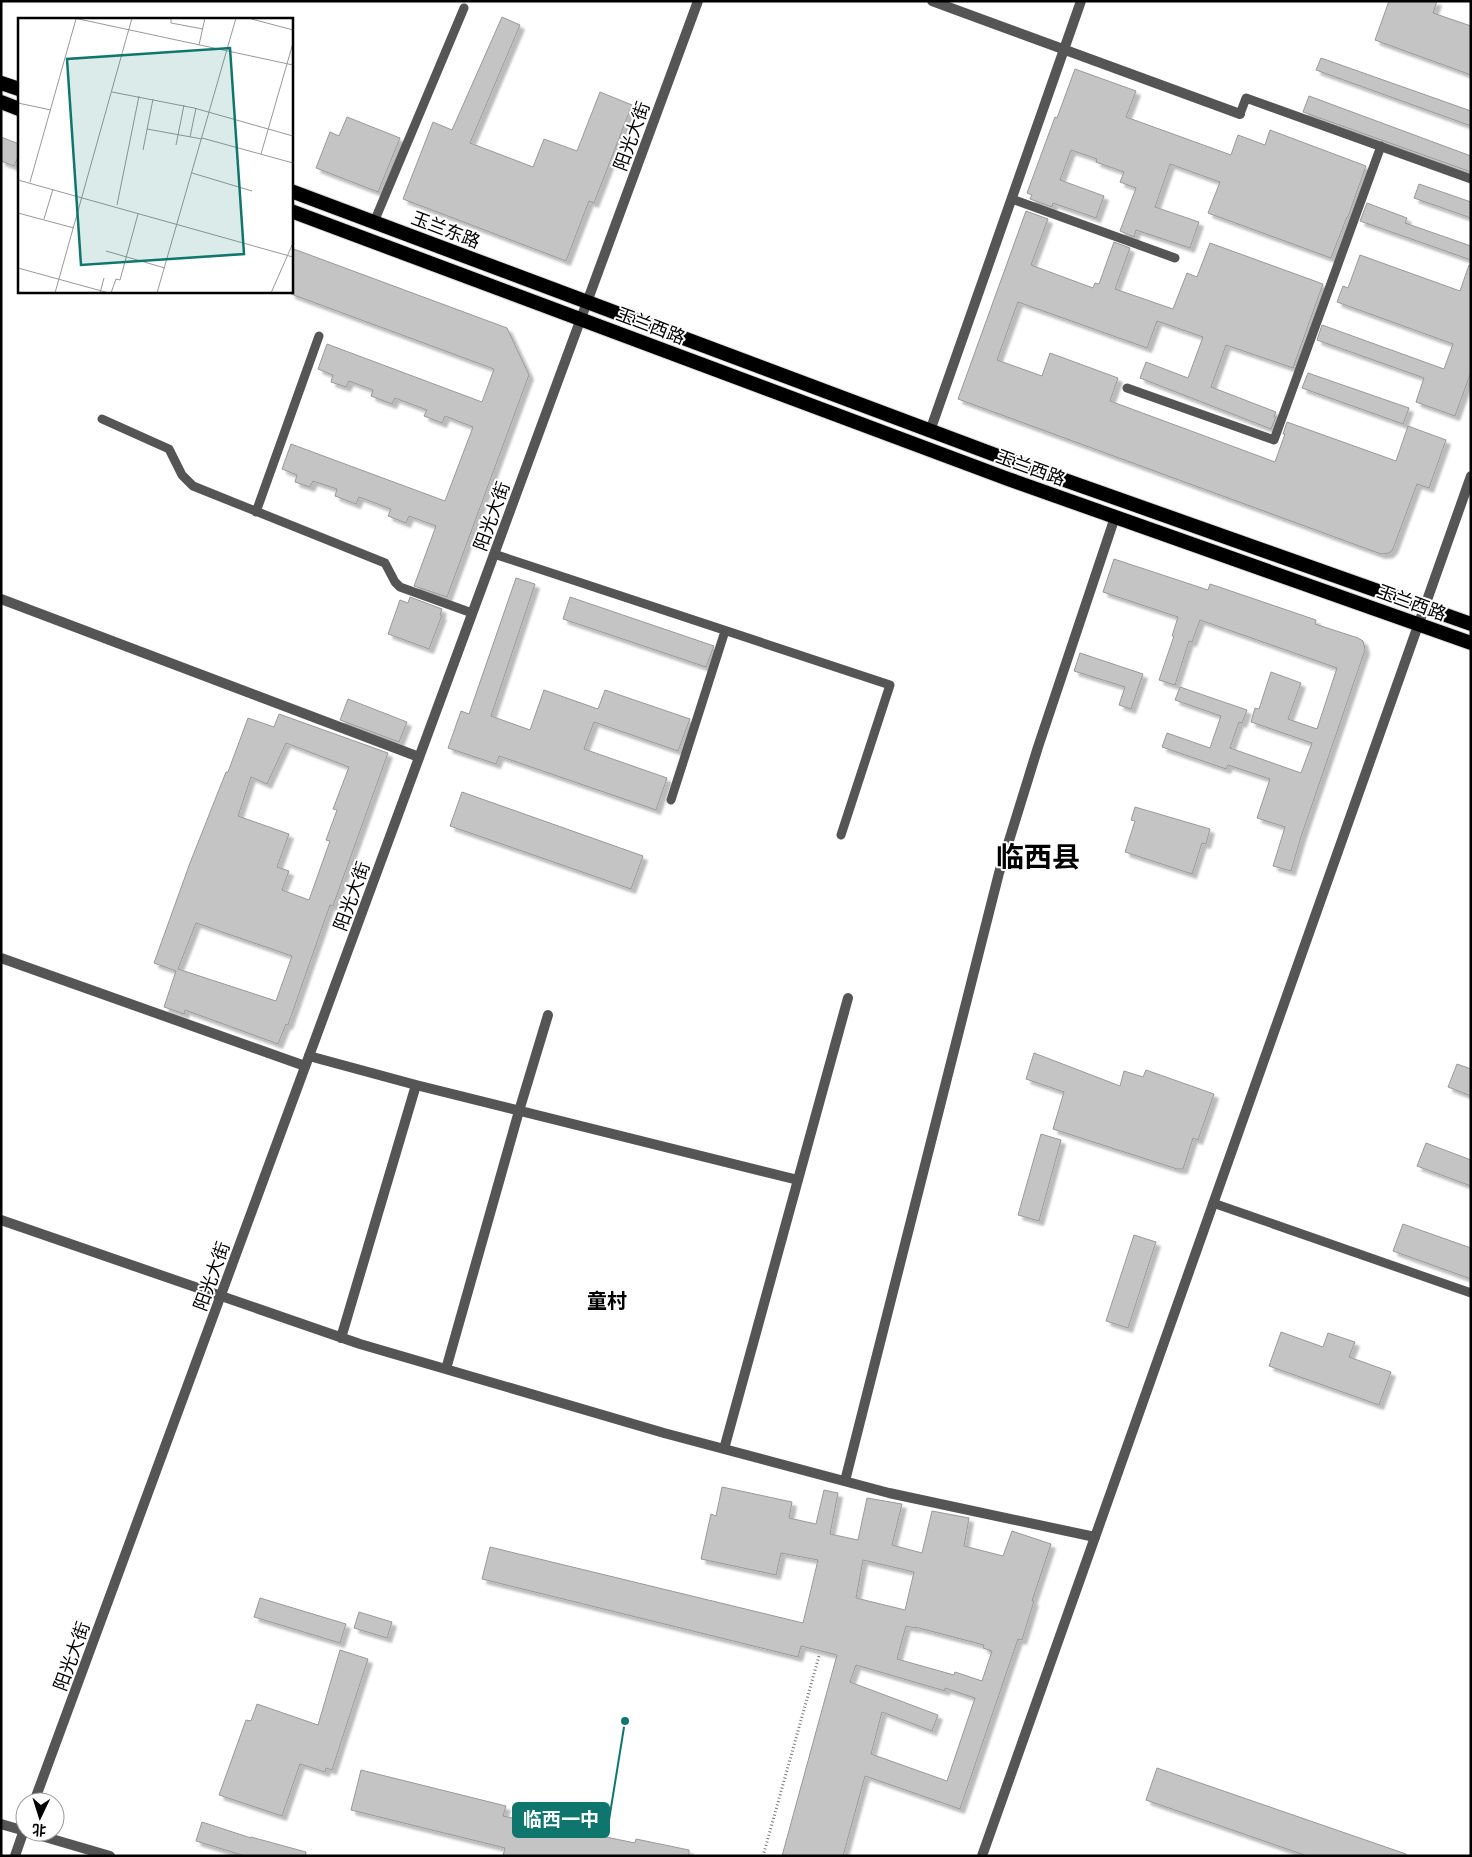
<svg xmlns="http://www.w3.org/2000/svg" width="1472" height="1857" viewBox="0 0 1472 1857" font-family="Barlow,'Noto Sans SC',sans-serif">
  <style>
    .building { fill: #c4c4c4; stroke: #999; fill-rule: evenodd; filter: url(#shadow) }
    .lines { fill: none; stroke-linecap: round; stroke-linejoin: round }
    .trunk-casing { stroke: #dbdbdb; stroke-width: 16 }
    .path { stroke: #777; stroke-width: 3; stroke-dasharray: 1 2.5; stroke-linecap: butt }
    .service { stroke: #555; stroke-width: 9 }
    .minor { stroke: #555; stroke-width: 10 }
    .tertiary { stroke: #555; stroke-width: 10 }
    .trunk { stroke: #000; stroke-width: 14 }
    .labels { text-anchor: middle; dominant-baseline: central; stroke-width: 4; stroke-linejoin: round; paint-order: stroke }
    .street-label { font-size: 18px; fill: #000; stroke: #fff }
    .quarter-label { font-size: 20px; font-weight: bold; fill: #000; stroke: #fff }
    .town-label { font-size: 28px; font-weight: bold; fill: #000; stroke: #fff }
    .inset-road { fill: none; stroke: #999; stroke-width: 1 }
    .view { fill: #0f766e; fill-opacity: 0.15; stroke: #0f766e; stroke-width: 2.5 }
    .inset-edge { fill: none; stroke: #000; stroke-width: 2.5 }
    .leader { fill: none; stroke: #0f766e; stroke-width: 2 }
    .callout-dot { fill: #0f766e; stroke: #fff; stroke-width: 2 }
    .callout { fill: #0f766e; stroke: #0f766e; stroke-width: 2 }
    .callout-label { font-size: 19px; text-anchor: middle; font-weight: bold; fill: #fff }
  </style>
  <defs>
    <filter id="shadow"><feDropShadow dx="4.5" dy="4.5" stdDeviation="1" flood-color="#0004"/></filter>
  </defs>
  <rect width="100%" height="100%" fill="#fff"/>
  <path class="building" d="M1389 1H1437L1433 13 1471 26V75L1375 40Z
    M502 17 520 25 470 143 533 167 544 139 577 151 600 92 632 105 594 203 589 201 566 261 403 199 433 122 452 130Z
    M1321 58 1471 111V126L1316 70Z
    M1075 69 1136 91 1126 117 1231 155 1238 135 1265 145 1270 130 1366 166 1348 217H1347L1331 258 1208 213 1220 182 1170 164 1155 207 1199 222 1190 248 1136 230 1134 237 1120 231 1136 188 1120 182 1124 172 1096 162 1097 159 1071 150 1060 180 1104 196 1096 218 1053 203 1052 207 1030 199 1032 195 1027 193 1055 117 1057 118Z
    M1309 96 1471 156V172L1303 112Z
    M347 117 400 138 378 192 316 168 330 132 339 136Z
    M1 137 19 144V155L14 166 1 161Z
    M1419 184 1471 202V218L1414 198Z
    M1367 203 1407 218 1405 223 1471 246V260L1360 221Z
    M1026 211 1048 219 1031 265 1093 288 1095 283 1099 284 1114 242 1130 248 1115 289 1173 309 1187 273 1197 277 1210 243 1323 284 1293 368 1226 345 1211 387 1276 412 1274 417H1276L1271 429 1140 378 1146 362 1188 378 1203 337 1157 321 1147 348 1018 302 997 360 1042 376 1050 353 1118 378 1110 401 1275 462 1285 434H1283L1287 422 1396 461 1408 426 1446 440 1429 488 1417 484 1393 549 1389 553 1381 554 958 399Z
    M291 248 507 328 529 375 447 597 414 586 436 526 409 516 406 523 388 516 391 509 359 497 356 504 335 496 337 489 313 481 310 487 295 482 297 475 282 469 291 444 445 501 473 427 445 416 442 423 424 416 427 410 395 398 392 404 371 396 373 390 349 381 346 387 331 382 333 375 318 369 327 344 482 402 494 369 291 294Z
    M1360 255 1460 291 1469 265 1471 266V372L1455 416 1416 402 1424 378 1317 340 1322 325 1444 369 1453 344 1337 302 1343 286 1348 288Z
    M1308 373 1409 408 1403 424 1302 388Z
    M1114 559 1208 590 1210 584 1225 589 1316 620 1315 624 1358 638 1363 641 1365 650 1301 837 1291 871 1273 866 1285 827 1257 818 1270 779 1228 765 1226 769 1162 747 1167 733 1210 748 1221 716 1175 700 1180 687 1247 710 1242 723 1239 722 1230 748 1301 773 1312 743 1251 722 1255 708 1259 709 1271 672 1301 683 1288 719 1317 729 1337 668 1200 620 1192 642 1189 641 1175 685 1159 680 1174 636H1172L1178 617 1103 592Z
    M516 578 535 584 491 716 530 730 544 690 598 709 605 690 690 719 678 751 594 722 584 749 667 778 656 810 499 756 496 764 448 748 461 711 469 714Z
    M410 597 442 609 440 615H442L429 649 388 634 400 600 408 603Z
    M570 597 714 646 706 667 563 619Z
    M1080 653 1143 674 1131 709 1119 705 1125 687 1074 671Z
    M348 699 407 722 399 742 340 720Z
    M279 714 388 753 333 906 330 905 288 1025 286 1024 278 1044 185 1010 184 1014 164 1007 176 971 154 963 190 863 226 772H228L248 718 274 727ZM286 743 349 767 333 809 337 810 326 840 330 841 309 900 282 890 289 871 277 867 289 834 238 816 251 777 267 784ZM196 923 292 956 276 1001 178 969Z
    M462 792 643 856 631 889 450 826Z
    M1135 807 1210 829 1206 844 1202 843 1192 874 1125 852 1135 821 1131 820Z
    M1034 1053 1120 1086 1124 1071 1143 1077 1146 1070 1214 1094 1198 1140 1193 1138 1183 1169H1177L1053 1129 1064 1092 1026 1079Z
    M1457 1064 1471 1069V1096L1448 1087Z
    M1041 1134 1061 1140 1039 1221 1018 1215Z
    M1426 1143 1471 1160V1186L1417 1166Z
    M1403 1224 1471 1248V1279L1393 1251Z
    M1134 1235 1156 1242 1128 1328 1106 1321Z
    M1281 1332 1323 1347 1328 1333 1355 1342 1349 1357 1391 1372 1379 1405 1269 1366Z
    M722 1487 792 1502 789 1518 816 1524 824 1490 838 1493 830 1534 858 1540 867 1498 902 1504 892 1545 922 1553 932 1511 969 1518 964 1546 1003 1556 1012 1531 1051 1544 1032 1601H1034L1022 1640 1018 1639 960 1809 865 1776 843 1856H782L837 1655 801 1646 798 1657 482 1579 490 1547 803 1623 818 1560 781 1553 776 1575 701 1559 711 1514 716 1516ZM863 1560 914 1572 905 1610 856 1598ZM906 1626 915 1628V1627L984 1645 983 1648 992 1651 982 1681 955 1672 954 1675 897 1659ZM856 1665 945 1691V1688L975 1698 947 1781 871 1754 882 1712 932 1731 938 1715 850 1682Z
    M260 1598 346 1624 340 1643 254 1617Z
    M359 1612 392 1622 387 1638 354 1628Z
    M340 1650 368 1659 332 1770 326 1768 325 1772 300 1764 282 1816 219 1795 246 1720 251 1721 257 1704 318 1725Z
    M1157 1768 1406 1854V1856H1307L1146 1800Z
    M361 1770 506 1806 503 1816 635 1843 636 1839 689 1850V1856H503L505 1848 351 1810Z
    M202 1822 251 1838V1837L306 1852 305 1856H245L196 1841Z"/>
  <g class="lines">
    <g class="trunk-casing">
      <path id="trunk" d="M1 83 19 89
        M1 102 19 109
        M291 191 1014 462 1471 624
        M291 211 1008 479 1471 643"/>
    </g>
    <path class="path" d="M763 1856 819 1656"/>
    <path class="service" d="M1240 114 1246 98 1471 179
      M1012 199 1175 258
      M374 222 464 8
      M1127 388 1274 440 1381 146
      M102 419 169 449 182 475 193 486 385 563 395 582 400 587 472 613
      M256 512 319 336
      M494 554 890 685 841 835
      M671 800 725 631
      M1213 1203 1471 1293"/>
    <path class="minor" d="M932 1 1240 114
      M930 431 1081 1
      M1 599 419 757
      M1 958 305 1066
      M309 1056 416 1085 798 1180
      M1 1220 360 1344 664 1433 889 1493 1095 1537
      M341 1338 416 1085
      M446 1369 519 1111 548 1015
      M724 1449 848 998
      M845 1481 999 873 1038 747 1115 517"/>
    <path class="tertiary" d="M34 1802 698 1
      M1 1824 25 1831
      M28 1832 110 1856
      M15 1856 25 1827
      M982 1856 1471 476"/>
    <use href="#trunk" class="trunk"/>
  </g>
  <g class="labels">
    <g class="street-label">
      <text transform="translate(631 136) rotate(-70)">阳光大街</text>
      <text transform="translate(446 229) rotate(21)">玉兰东路</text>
      <text transform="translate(651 325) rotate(21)">玉兰西路</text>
      <text transform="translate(1031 467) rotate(20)">玉兰西路</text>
      <text transform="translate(491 516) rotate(-70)">阳光大街</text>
      <text transform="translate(1412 602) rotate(20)">玉兰西路</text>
      <text transform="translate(351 896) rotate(-70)">阳光大街</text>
      <text transform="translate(211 1276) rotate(-70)">阳光大街</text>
      <text transform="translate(71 1656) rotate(-70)">阳光大街</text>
    </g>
    <g class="quarter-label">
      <text x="607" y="1300">童村</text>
    </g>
    <g class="town-label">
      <text x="1038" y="856">临西县</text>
    </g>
  </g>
  <g transform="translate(18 18)">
    <rect width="275" height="275" fill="#fff"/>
    <path class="inset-road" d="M56 0 275 47M153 0V5L185 11M230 0 275 12M181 27 187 0M94 74 176 90 275 118M0 85 33 92M129 111 184 121M172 119 178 90M184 120 275 145M158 127 166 87M125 132 135 81M243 136 275 25M174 155 234 173M0 162 275 239M12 164 58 1M99 187 121 78M0 195 56 210M26 201 35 171M88 233 147 250M0 250 91 275M37 275 114 0M82 275 86 260M93 275 98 261 102 262 120 196M139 275 218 0M253 275 275 225"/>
    <path class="view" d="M212 30 226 236 63 247 49 41Z"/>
    <rect width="275" height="275" class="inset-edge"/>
  </g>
  <path class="leader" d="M625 1721L609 1820"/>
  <circle class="callout-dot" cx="625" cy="1721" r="5"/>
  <rect class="callout" x="513" y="1803" width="96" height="34" rx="5"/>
  <g class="callout-label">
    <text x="561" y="1826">临西一中</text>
  </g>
  <rect width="1472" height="1857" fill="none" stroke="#000000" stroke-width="5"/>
  <g transform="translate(40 1817) rotate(184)"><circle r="24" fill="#ffffff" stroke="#999999"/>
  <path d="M0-4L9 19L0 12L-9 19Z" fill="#000000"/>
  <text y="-8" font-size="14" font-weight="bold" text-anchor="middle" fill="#000000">北</text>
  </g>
</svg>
